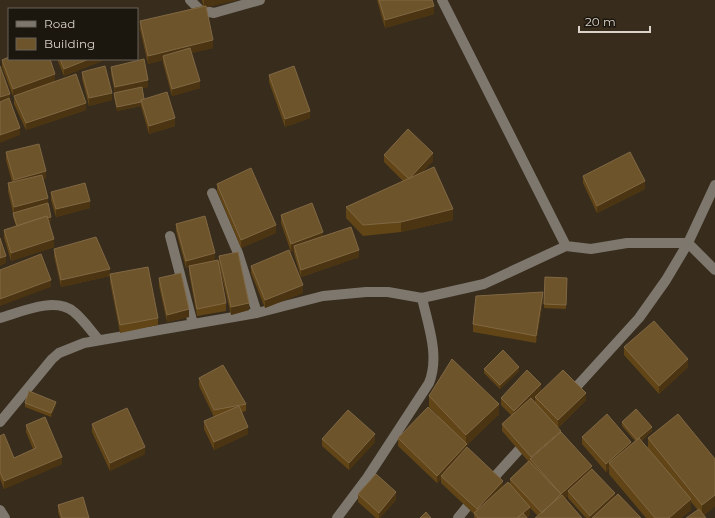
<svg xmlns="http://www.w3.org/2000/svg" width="715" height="518" viewBox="0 0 715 518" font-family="Montserrat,sans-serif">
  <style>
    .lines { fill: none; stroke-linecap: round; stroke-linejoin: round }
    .minor { stroke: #7d776e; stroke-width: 10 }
    .wall { fill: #614517; fill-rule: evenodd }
    .shaded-wall { fill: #4b3411 }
    .building { fill: #6e542b; stroke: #806844 }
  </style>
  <rect width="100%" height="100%" fill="#382c1c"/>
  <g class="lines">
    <path class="minor" d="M190 0 200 10 214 13 260 0
      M442 0 566 246 591 249 627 243H688L715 270
      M212 193 238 253 257 313
      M170 236 193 324
      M0 318C21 312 55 296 74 312 83 319 91 331 99 340
      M569 395 639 318 666 280 688 243 715 185
      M0 422 52 359 59 353 84 343 257 313 323 296 366 292H388L422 298 484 284 566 246
      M488 484 527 441
      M0 510 5 518
      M337 518 367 478 429 383C440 356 428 325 422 298
      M458 518 475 497"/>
  </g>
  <path class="wall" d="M202 0H237L206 7 213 48 191 53 200 88 172 96 163 63V60L148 64 140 29V21L203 6Z
    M377 0H432L434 14 385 28Z
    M57 59H107L64 76Z
    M2 60 55 81 86 110 26 130 14 104V96L24 92 13 96 2 67Z
    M111 67 148 87 142 88 144 99 175 126 149 134 141 106 117 111 114 97V93H115L111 74Z
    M82 72 112 100 89 106 82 79Z
    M269 75 310 118 285 127 269 82Z
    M6 152 46 178 43 179 51 221 49 222 54 247 11 261 4 238V230L16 226 13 217V213L8 191V183L12 182 6 160Z
    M384 155 433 161 421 173 453 220 401 232 363 236 346 218V207L403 181 384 162Z
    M583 176 645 189 597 213 583 183Z
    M217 184 276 233 241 248 217 191Z
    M51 192 90 208 56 217 51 200Z
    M281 215 323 237 359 257 301 277 294 254V251L291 252 281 223Z
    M176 224 215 260 210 262 226 303V311L197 316 189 273V267L186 268 176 231Z
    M54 249 110 276 61 287 54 256Z
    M219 256 249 310 231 315 219 264Z
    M251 266 303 293 265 308 251 273Z
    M110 274 158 318V325L120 333 110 282Z
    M545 277 567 278 566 309 544 308Z
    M159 278 189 317 167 322 159 286Z
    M543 300 536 343 473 332V324Z
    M624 347 688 367 659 394 624 355Z
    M484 369 519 371 500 389 484 373Z
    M199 378 246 404V411L242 412 248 434 214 450 204 429V421L214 417 199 386Z
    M541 391 586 400 558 428 561 433 592 469 615 497 641 518H586L568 498V496L538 516 530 508V514L527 518H474V514L441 483V479L437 483 398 446V438L438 416 429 407V396L499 414 467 445V447L503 487 510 485V479L528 461 502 431V424L511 415 501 405V398ZM535 397V402L533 400Z
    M25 403 56 405 51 417 25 407Z
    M622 422 652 431 641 441 648 448V438L715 459V506L704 515 698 510 691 502V510L681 518H646L609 474V469L606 472 582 444V437L631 444 635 441 622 426Z
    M92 424 145 454 110 471 92 432Z
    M26 425 62 464 4 489 0 479V436L14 458 33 449 26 432Z
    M322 439 375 442 349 470 322 446Z
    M358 494 396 500 380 518H376L358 502Z
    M58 505 89 518H60L58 512Z"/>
  <path class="shaded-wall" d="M204 0H237L204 8Z
    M434 6V14L385 28V20Z
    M213 40V48L164 60 163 56V60L148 64V56Z
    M89 59H107L64 76V69Z
    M55 74V81L13 96V89Z
    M148 80V87L115 94V87Z
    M200 81V88L172 96V89Z
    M112 93V100L89 106V98Z
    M10 94V101L0 105V97Z
    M141 102V106L117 111V107Z
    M86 103V110L26 130V123Z
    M310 111V118L285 127V119Z
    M175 118V126L149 134V126Z
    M20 128V135L0 143V135Z
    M433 153V161L409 186V179Z
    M46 171V178L14 187V180Z
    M645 181V189L597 213V206Z
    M48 198V206L14 215V207Z
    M90 201V208L56 217V209Z
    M453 209V220L401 232V222Z
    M51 217V221L17 230V226Z
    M276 225V233L241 248V240Z
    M323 232V240L294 246V251L291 252V244Z
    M54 239V247L11 261V253Z
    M359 250V257L301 277V270Z
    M215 253V260L190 267 189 266V267L186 268V261Z
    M6 256V263L0 266V258Z
    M110 269V276L61 287V280Z
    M51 280V287L0 306V299Z
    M303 285V293L265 308V300Z
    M543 292V300L536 343V336Z
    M249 303V310L231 315V307Z
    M189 309V317L167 322V315Z
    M688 359V367L659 394V386Z
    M519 367V371L500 389V385Z
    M541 384V391L514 419V411Z
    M586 393V400L558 428V420Z
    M56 402V405L51 417V413Z
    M499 404V414L467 445V452L441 476V479L437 483V476L466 445V435Z
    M248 427V434L214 450V442Z
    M652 427V431L637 444V440Z
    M561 431V438L531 460V457Z
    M375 434V442L349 470V463Z
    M631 442V449L609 463V469L606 472V464Z
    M145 447V454L110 471V463Z
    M62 457V464L4 489V481Z
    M592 466V474L568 491V496L561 502V494Z
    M503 481V488L477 517V509Z
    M396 492V500L380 518H379V513Z
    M615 493V500L596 518H590V516Z
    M715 495V506L702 516V505Z
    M691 499V510L681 518H669Z
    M530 507V514L526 518H518Z"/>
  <path class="building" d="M379 0H432L434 6 385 20Z
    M206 6 213 40 148 56 140 21Z
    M190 48 200 81 172 89 163 56Z
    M9 57V59H50L55 74 13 89 2 60Z
    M60 59H89L64 69Z
    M144 59 148 80 115 87 111 67Z
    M0 66 10 94 0 97Z
    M105 66 112 93 89 98 82 72Z
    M294 66 310 111 285 119 269 75Z
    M76 74 86 103 26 123 14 96Z
    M142 87 144 99 141 100V102L117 107 114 93Z
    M167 92 175 118 149 126 141 100Z
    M9 98 20 128 0 135V102Z
    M408 129 433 153 409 179 384 155Z
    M39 144 46 171 14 180 6 152Z
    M630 152 645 181 597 206 583 176Z
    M434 167 453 209 401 222 363 225 346 207Z
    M251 168 276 225 241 240 217 184Z
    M42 175 48 198 14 207 8 183Z
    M85 183 90 201 56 209 51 192Z
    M48 203 51 217 47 218V216L17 226 13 213Z
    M312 203 323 232 291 244 281 215Z
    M47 216 54 239 11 253 4 230Z
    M205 216 215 253 186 261 176 224Z
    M351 227 359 250 301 270 294 246Z
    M96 237 110 269 61 280 54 249Z
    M0 238 6 256 0 258Z
    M289 250 303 285 265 300 251 266Z
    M238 252 249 303 231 307 219 256Z
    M41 254 51 280 0 299V270Z
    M218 260 226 303 197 309 189 266Z
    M148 267 158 318 120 325 110 274Z
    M181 273 189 309 167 315 159 278Z
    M545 277 567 278 566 305 544 304Z
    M543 292 536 336 473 324 476 296Z
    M654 321 688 359 659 386 624 347Z
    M503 350 519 367 500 385 484 369Z
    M452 359 499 404 466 435 429 396Z
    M223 365 246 404 214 410 199 378Z
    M527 370 541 384 514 411 501 398Z
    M563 370 586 393 558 420 535 397Z
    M29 391 56 402 51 413 25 403Z
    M531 398 561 431 531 457 502 424Z
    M239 406 248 427 214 442 204 421Z
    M428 407 467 444 437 476 398 438Z
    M127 408 145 447 110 463 92 424Z
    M636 409 652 427 639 438 637 440 622 422Z
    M348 410 375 434 349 463 322 439Z
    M607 414 631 442 606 464 582 437Z
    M678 414 715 459V495L702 505 648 438Z
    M45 417 62 457 4 481 0 472V436L4 434 14 458 36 448 26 425Z
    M561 432 592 466 561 494 530 459Z
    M639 438 691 499 669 518H655L609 463Z
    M467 447 503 481 477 509 441 476Z
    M529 461 561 494 542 513 510 479Z
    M592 469 615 493 590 516 568 491Z
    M376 474 396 492 379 513 358 494Z
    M508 482 530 507 517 518H478L474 513Z
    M618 494 641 518H592Z
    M562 495 582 518H535Z
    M83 497 89 518H62L58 505Z
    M699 509 706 518H686Z
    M426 512 431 518H420Z
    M523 513 527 518H517Z"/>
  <rect x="8" y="8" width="130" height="52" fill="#1b160e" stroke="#686259"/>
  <rect x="16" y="21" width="20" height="6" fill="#7d776e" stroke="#686259"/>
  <text x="44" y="28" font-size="12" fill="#dcd4ca">Road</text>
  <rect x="16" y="38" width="20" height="12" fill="#6e542b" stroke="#686259"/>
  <text x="44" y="48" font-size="12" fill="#dcd4ca">Building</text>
  <path d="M579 26v6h71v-6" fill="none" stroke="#dcd4ca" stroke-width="2"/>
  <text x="585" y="26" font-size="12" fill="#dcd4ca" stroke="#1b160e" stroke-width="3" paint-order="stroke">20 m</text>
</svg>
